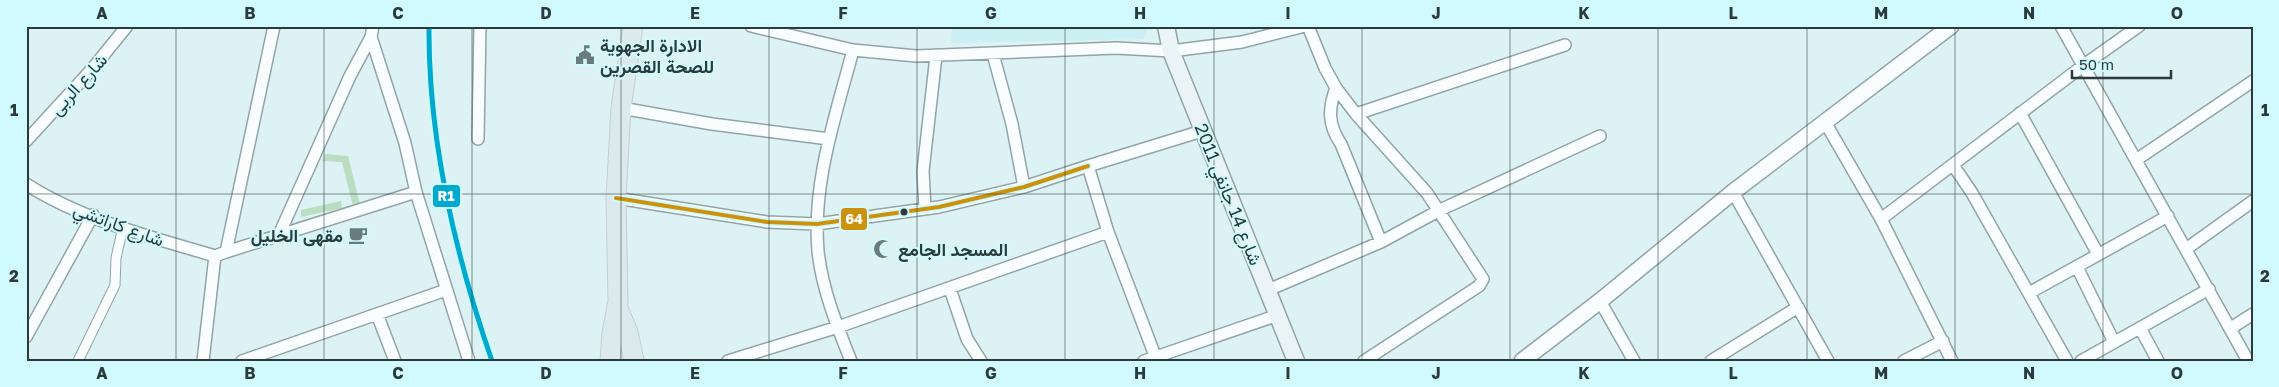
<svg xmlns="http://www.w3.org/2000/svg" width="2279" height="387" viewBox="0 0 2279 387" font-family="'Golos Text',Vazirmatn,sans-serif">
  <style>
    .built { fill: #caf0f3 }
    .green { fill: #badec2 }
    .lines { fill: none; stroke-linecap: round; stroke-linejoin: round }
    .pedestrian-casing { stroke: #93a4a5; stroke-width: 11 }
    .minor-casing { stroke: #93a4a5; stroke-width: 14 }
    .tertiary-casing { stroke: #93a4a5; stroke-width: 18 }
    .secondary-casing { stroke: #93a4a5; stroke-width: 19 }
    .primary-casing { stroke: #c4cfd0; stroke-width: 21 }
    .pedestrian { stroke: #fafdfd; stroke-width: 9 }
    .minor { stroke: #fafdfd; stroke-width: 11 }
    .tertiary { stroke: #fafdfd; stroke-width: 15 }
    .secondary { stroke: #eaf3f6; stroke-width: 16 }
    .primary { stroke: #dce9ed; stroke-width: 19 }
    .bus-1-casing { stroke: #d1fafe; stroke-width: 8 }
    .bus-1 { stroke: #ce910c; stroke-width: 4 }
    .rail-1-casing { stroke: #d1fafe; stroke-width: 9 }
    .rail-1 { stroke: #00a9ce; stroke-width: 5 }
    .grid { fill: none; stroke: #2b3b3d; stroke-width: 1; stroke-opacity: 0.55 }
    .bus-dot { fill: #2b3b3d; stroke: #d1fafe; stroke-width: 2 }
    .labels { text-anchor: middle; dominant-baseline: central; stroke-width: 4; stroke-linejoin: round; paint-order: stroke }
    .poi-label { font-size: 18px; font-weight: bold; fill: #2b3b3d; stroke: #d1fafe; text-anchor: start }
    .street-label { font-size: 18px; fill: #2b3b3d; stroke: #d1fafe }
    .line-badge { stroke: #d1fafe; stroke-width: 2 }
    .badge-label { font-size: 14px; text-anchor: middle; font-weight: bold; fill: #fff }
    .neatline { fill: none; stroke: #2b3b3d; stroke-width: 2 }
    .grid-label { font-size: 16px; text-anchor: middle; font-weight: bold; fill: #2b3b3d }
  </style>
  <rect width="100%" height="100%" fill="#dcf2f4"/>
  <path class="built" d="M952 26H1148V28L1143 39 951 43Z"/>
  <path class="green" d="M325 154 348 156 360 204 353 206 342 162 322 161Z
    M341 201 342 208 301 217V210Z"/>
  <g class="lines">
    <g class="pedestrian-casing">
      <path id="pedestrian" d="M78 361 115 285 116 258 123 227"/>
    </g>
    <g class="minor-casing">
      <path id="minor" d="M751 26 853 50 916 56 1116 48 1171 51 1242 42 1305 26
        M1308 26 1325 68 1336 88 1356 114 1427 193 1483 279 1479 286 1364 361
        M2061 26 2248 361
        M993 54 1012 124 1024 187
        M1336 88C1328 109 1328 125 1341 144L1381 242
        M621 108 712 124 829 139
        M2020 113 2098 254
        M1356 114 1565 45
        M1825 122 1881 219 1952 361
        M478 139 480 26
        M26 141 93 68 127 26
        M2136 160 2253 81
        M1953 165 1972 193 2067 361
        M26 184C82 220 151 237 215 256
        M416 192 469 361
        M1733 192 1828 361
        M616 198 767 222 817 224 939 207 1024 187 1088 166
        M925 209 923 171 936 56
        M1881 219 2084 65 2139 26
        M278 237 350 76 371 37 373 26
        M2186 249 2253 201
        M226 252 416 192 405 143 371 37
        M2077 267 2114 342
        M950 289 967 339 981 361
        M1268 290 1381 242 1440 210 1600 136
        M2029 293 2168 216
        M1600 301 1634 361
        M377 314 395 361
        M2140 328 2158 361
        M2231 328 2253 314
        M26 337 93 215
        M203 361 215 256 226 252 274 26
        M242 361 446 290
        M728 361 838 327 1108 232
        M851 361C837 326 822 289 818 251 812 183 836 115 853 50
        M1144 361 1278 315
        M1157 361 1108 232 1088 166 1202 131
        M1711 361 1798 307
        M1904 361 1943 341
        M2081 361 2209 289"/>
    </g>
    <g class="tertiary-casing">
      <path id="tertiary" d="M1522 361 1600 301 1733 192 1951 26"/>
    </g>
    <g class="secondary-casing">
      <path id="secondary" d="M1166 26 1171 51 1296 361"/>
    </g>
    <g class="primary-casing">
      <path id="primary" d="M617 306 628 332 634 361
        M610 361 612 333 618 302 616 198 621 108 633 26"/>
    </g>
    <use href="#pedestrian" class="pedestrian"/>
    <use href="#minor" class="minor"/>
    <use href="#tertiary" class="tertiary"/>
    <use href="#secondary" class="secondary"/>
    <use href="#primary" class="primary"/>
    <g class="bus-1-casing">
      <path id="bus-1" d="M616 198 767 222 817 224 939 207 1024 187 1088 166"/>
    </g>
    <use href="#bus-1" class="bus-1"/>
    <g class="rail-1-casing">
      <path id="rail-1" d="M429 26C428 141 455 254 492 361"/>
    </g>
    <use href="#rail-1" class="rail-1"/>
  </g>
  <path class="grid" d="M176 26V361M324 26V361M472 26V361M621 26V361M769 26V361M917 26V361M1065 26V361M1214 26V361M1362 26V361M1510 26V361M1658 26V361M1807 26V361M1955 26V361M2103 26V361M26 194H2253"/>
  <defs>
    <g id="civic-bare" transform="scale(1.5)"><path d="M-.6-6.5H3V-4.5H.6V-3L4-1V1h2V6H-6V1h2V-1L-.6-3ZM-1.2 2.5V6h2.4V2.5Z" fill="#697b7d" stroke="#d1fafe" stroke-width="2.5" paint-order="stroke"/></g>
    <g id="cafe-bare" transform="scale(1.5)"><path d="M-5.5-4.5H6V0H3Q3 3.5 0 3.5H-2.5Q-5.5 3.5-5.5 0ZM3-3.2v2h1.7v-2ZM-6 4.5H4V6H-6Z" fill="#697b7d" stroke="#d1fafe" stroke-width="2.5" paint-order="stroke"/></g>
    <g id="mosque-bare" transform="scale(1.5)"><path d="M3.5-4.9A6 6 0 1 0 3.5 4.9A5 5 0 1 1 3.5-4.9Z" fill="#697b7d" stroke="#d1fafe" stroke-width="2.5" paint-order="stroke"/></g>
  </defs>
  <g fill-rule="evenodd">
    <use href="#civic-bare" x="585" y="55"/>
    <use href="#cafe-bare" x="358" y="235"/>
    <use href="#mosque-bare" x="883" y="249"/>
  </g>
  <circle class="bus-dot" cx="904" cy="212" r="4.5"/>
  <g class="labels">
    <g class="poi-label">
      <text x="600" y="45">الادارة الجهوية<tspan x="600" dy="21">للصحة القصرين</tspan></text>
      <text x="343" y="235" text-anchor="end">مقهى الخليل</text>
      <text x="898" y="249">المسجد الجامع</text>
    </g>
    <g class="street-label">
      <text transform="translate(78 84) rotate(-48)">شارع الربى</text>
      <text transform="translate(1229 194) rotate(68)">شارع 14 جانفي 2011</text>
      <text transform="translate(119 224) rotate(20)">شارع كاراتشي</text>
    </g>
  </g>
  <g class="line-badge">
    <rect x="432" y="184" width="29" height="24" rx="5" fill="#00a9ce"/>
    <rect x="840" y="207" width="28" height="24" rx="5" fill="#ce910c"/>
  </g>
  <g class="badge-label">
    <text x="446" y="201">R1</text>
    <text x="854" y="224">64</text>
  </g>
  <rect width="2279" height="387" fill="none" stroke="#d1fafe" stroke-width="55"/>
  <path d="M2072 70v8h99v-8" fill="none" stroke="#2b3b3d" stroke-width="2.5"/>
  <text x="2079" y="70" font-size="15" fill="#2b3b3d" stroke="#d1fafe" stroke-width="4" paint-order="stroke">50 m</text>
  <rect x="28" y="28" width="2224" height="332" class="neatline"/>
  <g class="grid-label">
    <text x="102" y="19">A</text>
    <text x="250" y="19">B</text>
    <text x="398" y="19">C</text>
    <text x="546" y="19">D</text>
    <text x="695" y="19">E</text>
    <text x="843" y="19">F</text>
    <text x="991" y="19">G</text>
    <text x="1140" y="19">H</text>
    <text x="1288" y="19">I</text>
    <text x="1436" y="19">J</text>
    <text x="1584" y="19">K</text>
    <text x="1733" y="19">L</text>
    <text x="1881" y="19">M</text>
    <text x="2029" y="19">N</text>
    <text x="2177" y="19">O</text>
    <text x="14" y="116">1</text>
    <text x="2265" y="116">1</text>
    <text x="14" y="282">2</text>
    <text x="2265" y="282">2</text>
    <text x="102" y="379">A</text>
    <text x="250" y="379">B</text>
    <text x="398" y="379">C</text>
    <text x="546" y="379">D</text>
    <text x="695" y="379">E</text>
    <text x="843" y="379">F</text>
    <text x="991" y="379">G</text>
    <text x="1140" y="379">H</text>
    <text x="1288" y="379">I</text>
    <text x="1436" y="379">J</text>
    <text x="1584" y="379">K</text>
    <text x="1733" y="379">L</text>
    <text x="1881" y="379">M</text>
    <text x="2029" y="379">N</text>
    <text x="2177" y="379">O</text>
  </g>
</svg>
